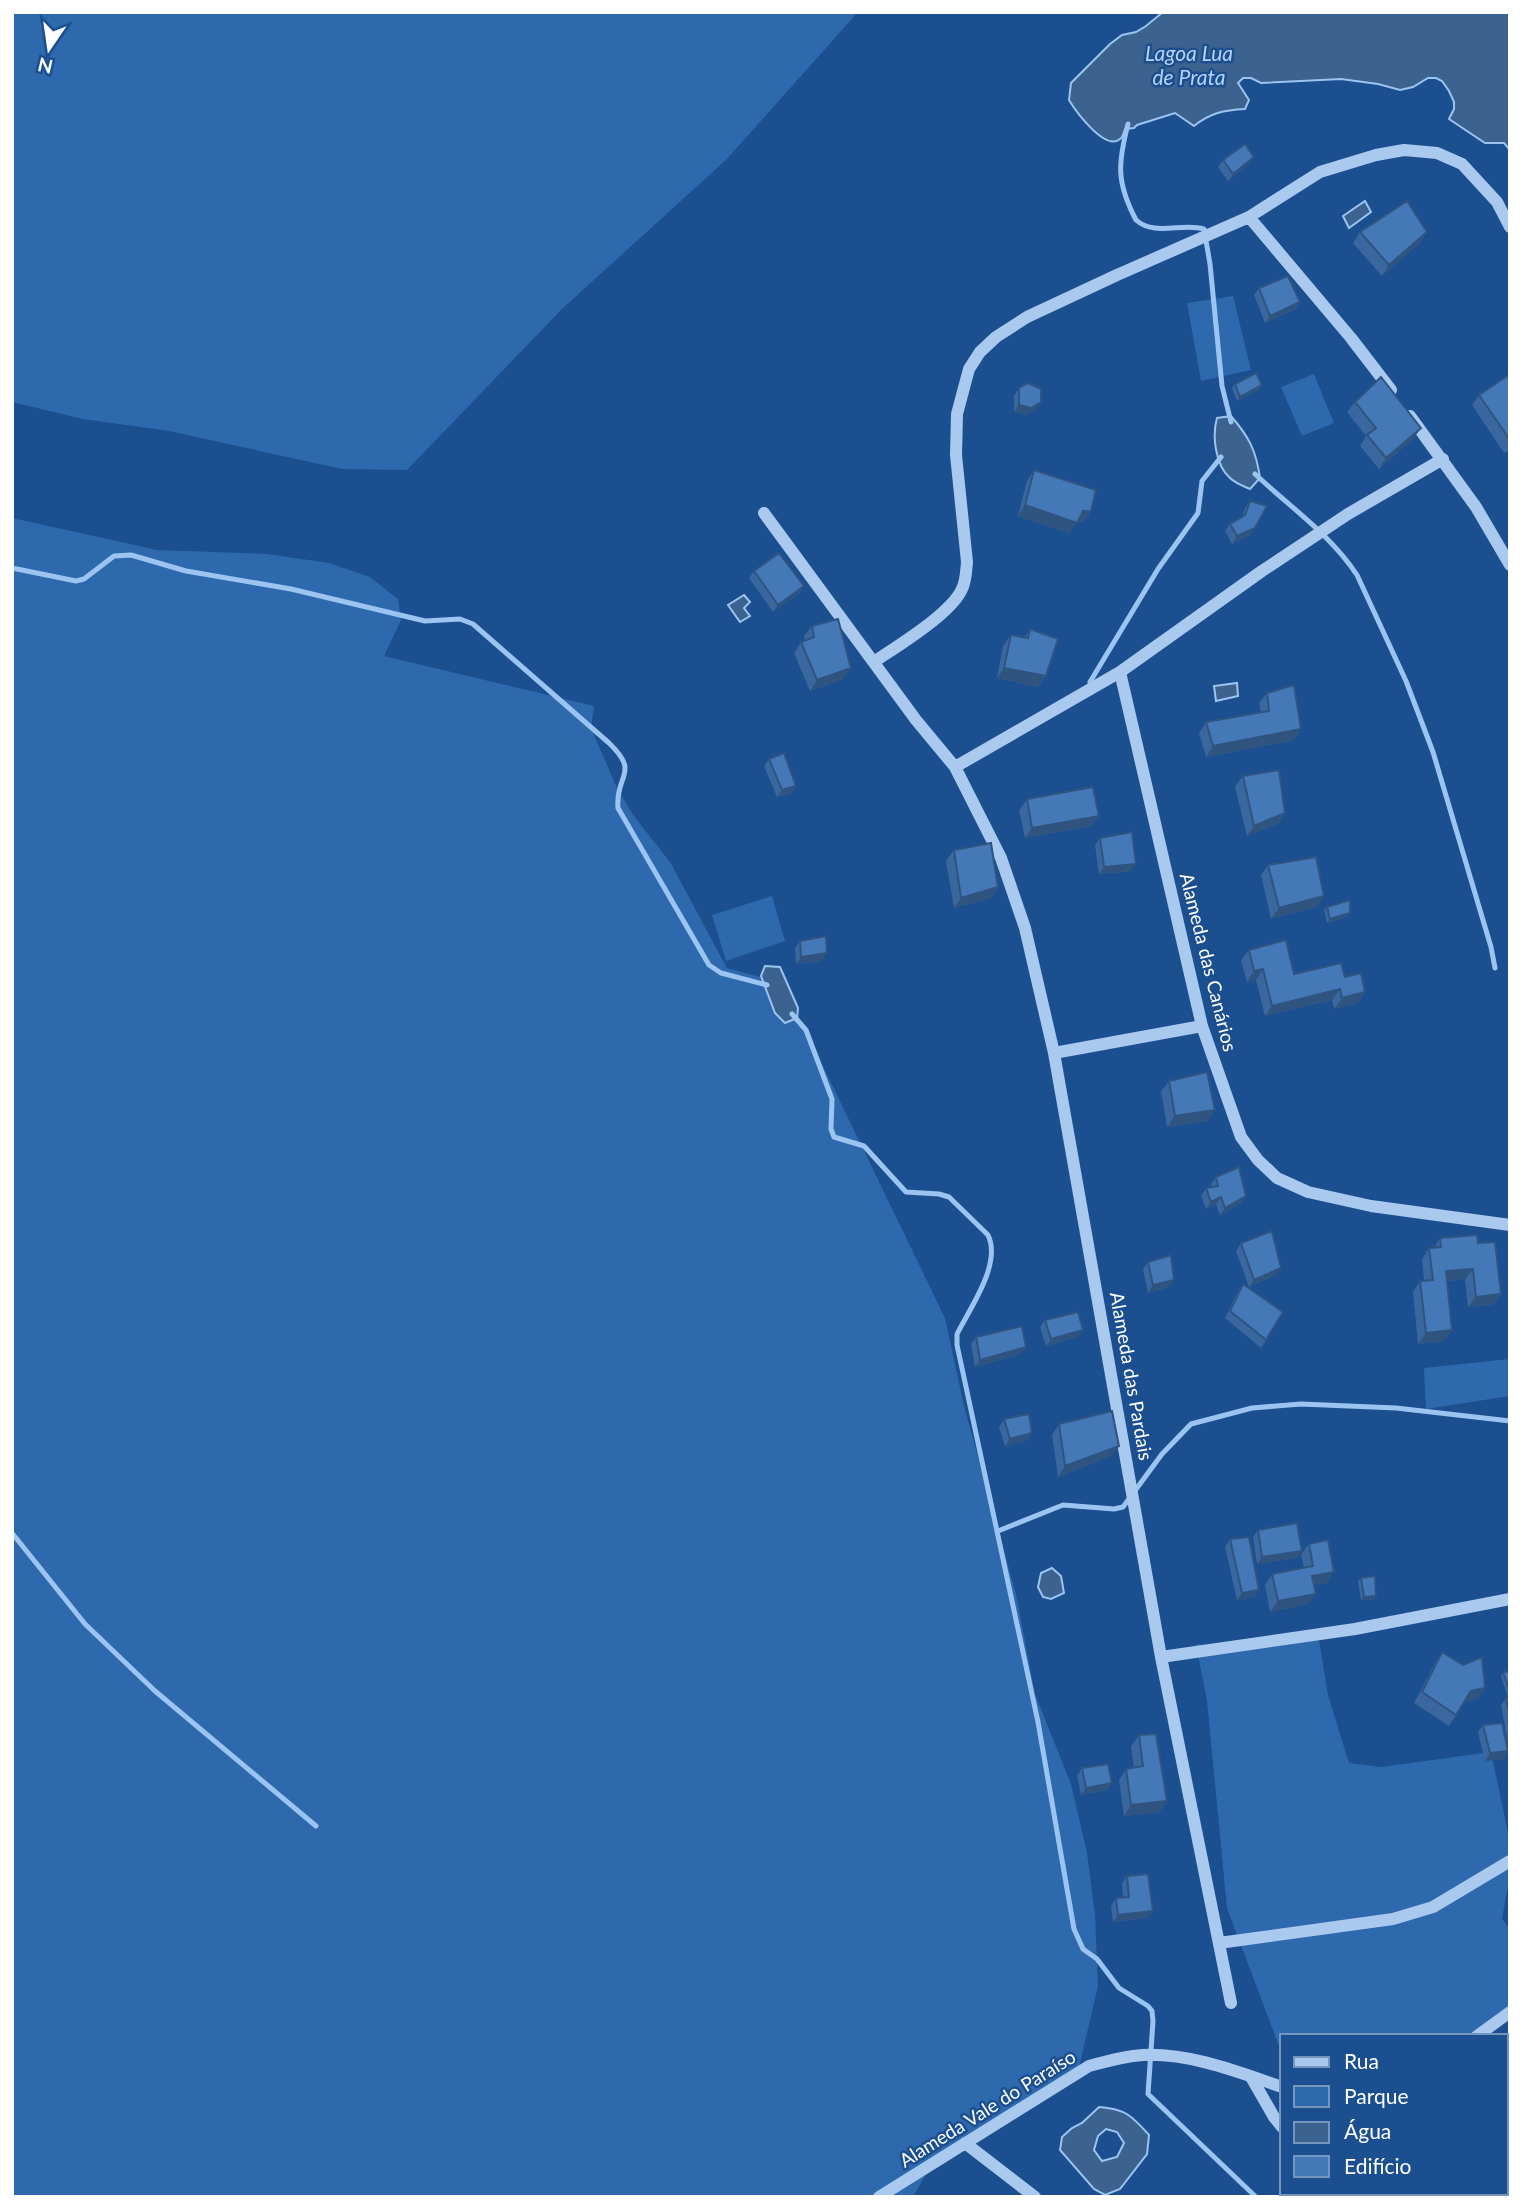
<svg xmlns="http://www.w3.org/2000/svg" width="1522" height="2209" viewBox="0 0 1522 2209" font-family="Lato,sans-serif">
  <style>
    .green { fill: #2e69ad }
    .water { fill: #3c6290; stroke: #9cc4f0; stroke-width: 2; fill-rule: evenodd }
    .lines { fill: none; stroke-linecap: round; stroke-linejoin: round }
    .stream { stroke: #9cc4f0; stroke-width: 5 }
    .minor { stroke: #a9c9ee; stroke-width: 12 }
    .wall { fill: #3a679d }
    .shaded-wall { fill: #305480 }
    .building { fill: #4478b7; stroke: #305480; stroke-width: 2 }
    .labels { text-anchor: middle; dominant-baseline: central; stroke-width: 5; stroke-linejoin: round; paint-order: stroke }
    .street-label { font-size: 19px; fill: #fff; stroke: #1b4f8f }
    .water-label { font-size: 21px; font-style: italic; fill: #b5d3f5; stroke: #1b4f8f }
  </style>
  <rect width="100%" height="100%" fill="#1b4f8f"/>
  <path class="green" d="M12 12H858L726 160 563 308 407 470 342 469 169 431 83 419 12 402Z
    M1233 296 1251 370 1201 381 1187 303Z
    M1314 374 1334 423 1302 436 1281 387Z
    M12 518 157 550 267 554 329 563 370 577 398 599 401 620 384 656 594 706 591 728 616 786 633 815 670 862 727 968 771 980 789 996 945 1318 964 1406 1016 1594 1035 1694 1071 1784 1087 1853 1095 1915 1098 1986 1079 2067 926 2174 913 2197H12Z
    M772 896 785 941 726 961 712 915Z
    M1510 1359V1396L1426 1409 1424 1368Z
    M1319 1640 1328 1695 1349 1763 1381 1767 1491 1752 1510 1842V1875L1502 1919 1510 1929V2016L1481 2036H1282V2054L1227 1908 1207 1701 1196 1644 1246 1649Z"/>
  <path class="water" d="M1163 12H1510V150L1504 143H1485L1449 119 1454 109V102L1449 91 1442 81 1436 78H1428L1413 87 1400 90 1378 84 1341 79 1261 83 1251 78H1243L1238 83 1249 100 1245 109C1224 110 1210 113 1194 126L1175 113 1137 125 1134 128 1125 129C1124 132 1123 137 1120 139 1105 152 1075 110 1069 100L1071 83 1110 44 1122 35 1136 32 1146 26Z
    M1365 201 1371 212 1349 228 1343 216Z
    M1231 416C1249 437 1256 450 1260 478L1250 489C1243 486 1235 483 1230 478 1215 465 1212 435 1217 418Z
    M744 595 750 602 744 608 750 616 740 622 728 605Z
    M1237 683 1238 696 1216 701 1214 686Z
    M765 966 780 967 798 1008 797 1018 785 1023 775 1013 761 976Z
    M1052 1568 1061 1576 1064 1593 1051 1599 1043 1597 1038 1587 1041 1573Z
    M1099 2107C1126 2109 1132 2116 1149 2135L1147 2154 1120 2189 1105 2195 1094 2189 1060 2150 1062 2137 1072 2128 1082 2123ZM1106 2129 1117 2132 1124 2143 1117 2157 1102 2161 1094 2150 1098 2136Z"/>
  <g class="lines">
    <path class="stream" d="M1128 124C1118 163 1116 182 1136 220 1155 237 1183 222 1204 229L1210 264 1222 386 1231 422
      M1255 474C1290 507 1331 535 1357 575L1406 681 1433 752 1491 947 1495 968
      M12 568 76 581 84 579 114 556 131 555 186 571 291 589 425 621 460 619 473 624 609 743C641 774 615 774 618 808L709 965 721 973 767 985
      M1090 682 1158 569 1198 513 1202 481 1221 457
      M792 1014 806 1030 832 1099 831 1129 834 1137 864 1146 906 1192 939 1194 949 1197 988 1235C1002 1264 970 1308 957 1334V1345L1038 1722 1074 1929 1083 1949 1097 1959 1119 1988 1148 2006 1152 2011 1153 2021 1148 2094 1256 2197
      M998 1531 1063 1505 1114 1509 1123 1507 1162 1454 1191 1424 1252 1408 1301 1404 1396 1408 1510 1421
      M12 1533 85 1624 155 1691 316 1826
      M1506 2093 1510 2090
      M1355 2197 1358 2193"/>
    <path class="minor" d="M1249 217 1351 338 1391 390
      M1410 416 1476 507 1510 565
      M764 513 916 720 955 767 1120 672 1262 571 1348 514 1443 459
      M874 662C897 646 951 614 962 589 966 581 966 572 967 562L956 455 957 414 969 369 980 352 996 337 1027 317 1117 275 1249 217 1320 172 1376 155 1404 150 1437 153 1462 164 1497 202 1510 227
      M1120 672 1202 1026 1241 1137 1258 1160 1277 1178 1308 1192 1371 1206 1510 1225
      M955 767 1001 858 1025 928 1054 1053 1161 1657 1231 2003
      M1054 1053 1202 1026
      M1161 1657 1355 1629 1510 1599
      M1219 1943 1393 1919 1433 1907 1510 1861
      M1477 2036 1510 2012
      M1251 2077 1274 2117 1282 2127
      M965 2143 1035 2197
      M1506 2183 1510 2184
      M879 2197 1089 2066C1107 2061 1125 2056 1143 2055 1191 2053 1238 2072 1282 2087"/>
  </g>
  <path class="wall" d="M1223 160 1249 164 1228 181 1218 167Z
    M1360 232H1427L1420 243 1382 276 1353 243Z
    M1259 288 1300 302 1295 309 1265 323 1254 295Z
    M1510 380V450L1504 453 1472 405 1479 395Z
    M1235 384 1260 389 1237 401 1232 388Z
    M1019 388 1036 409 1026 415 1014 412V396Z
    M1355 402 1414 438 1379 469 1360 446 1366 436 1347 412Z
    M1034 470 1091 511 1083 522H1078L1069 533 1018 516 1027 481Z
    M1250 501 1255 528 1250 535 1232 544 1225 531 1230 524 1242 517 1245 508Z
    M754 571 804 586 799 593 773 612 749 578Z
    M812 626 843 679 810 691 794 653 801 642 805 640 804 636Z
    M1030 629 1038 687 997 678 1003 646 1011 635 1024 638Z
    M1267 693 1301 729 1294 740 1206 757 1199 733 1206 722 1261 713 1259 703Z
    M769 759 796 786 791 793 777 797 764 766Z
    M1243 776 1285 813 1278 824 1247 836 1235 787Z
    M1027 799 1099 816 1091 826 1025 838 1019 810Z
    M1100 838 1131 871 1099 874 1095 845Z
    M954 850 998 887 991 898 954 908 946 861Z
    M1268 865 1317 907 1271 919 1261 875Z
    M1327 907 1350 913 1347 917 1327 923 1324 910Z
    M800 941 822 961 796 964 795 948Z
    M1249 950 1294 974 1345 977 1365 992 1358 1003 1334 1009 1332 1000 1265 1016 1256 980 1247 982 1241 960Z
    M1169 1081 1215 1110 1207 1121 1167 1127 1161 1091Z
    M1216 1177 1246 1196 1241 1203 1220 1215 1216 1204 1206 1209 1201 1196 1206 1188 1212 1187 1211 1184Z
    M1440 1238 1478 1243 1501 1294 1493 1305 1468 1307 1465 1279 1447 1281 1444 1341 1418 1344 1413 1292 1420 1281H1424L1422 1259 1429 1248H1434Z
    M1241 1243 1281 1268 1276 1275 1249 1287 1236 1251Z
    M1148 1262 1169 1287 1148 1293 1143 1269Z
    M1243 1284 1266 1340 1261 1348 1225 1318 1238 1291Z
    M1045 1320 1083 1330 1078 1337 1046 1346 1040 1327Z
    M976 1337 1021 1354 975 1367 971 1344Z
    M1004 1419 1032 1433 1027 1440 1005 1446 999 1427Z
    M1059 1424 1119 1446 1111 1456 1058 1477 1052 1435Z
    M1258 1530 1297 1558 1257 1564 1253 1537Z
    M1230 1539 1259 1590 1254 1597 1237 1600 1225 1547Z
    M1309 1544 1327 1583 1314 1585 1308 1604 1270 1612 1265 1585 1272 1574 1304 1568 1301 1554Z
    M1361 1578 1376 1596 1374 1600H1361L1358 1581Z
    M1442 1652 1478 1699 1465 1702 1449 1726 1414 1703 1435 1663Z
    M1510 1671V1696L1508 1697 1501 1676 1503 1672Z
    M1510 1697V1743H1508L1501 1705 1506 1698Z
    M1483 1725 1508 1751 1503 1759 1485 1761 1478 1732Z
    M1139 1735 1160 1812 1124 1816 1119 1780 1126 1769 1134 1768 1131 1746Z
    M1082 1768 1112 1783 1107 1790 1081 1795 1077 1775Z
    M1127 1876 1148 1918 1113 1922 1111 1906 1116 1898H1123L1122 1883Z"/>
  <path class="shaded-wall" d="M1254 157 1249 164 1228 181 1233 174Z
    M1427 232 1420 243 1382 276 1389 265Z
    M1300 302 1295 309 1265 323 1270 316Z
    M1262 385 1260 389 1237 401 1240 397Z
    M1041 402 1036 409 1026 415 1014 412 1019 405Z
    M1421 428 1414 438 1379 469 1386 458Z
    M1025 505 1077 523 1069 533 1018 516Z
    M1083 511H1091L1083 522 1075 521Z
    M1255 528 1250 535 1232 544 1237 536Z
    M804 586 799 593 773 612 778 605Z
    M851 668 843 679 810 691 817 680Z
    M1004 668 1046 676 1038 687 997 678Z
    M1301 729 1294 740 1206 757 1213 746Z
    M796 786 791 793 777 797 782 790Z
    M1285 813 1278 824 1247 836 1254 826Z
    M1099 816 1091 826 1025 838 1032 828Z
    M1136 864 1131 871 1099 874 1104 867Z
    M998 887 991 898 954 908 961 898Z
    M1324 896 1317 907 1271 919 1279 908Z
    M1350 913 1347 917 1327 923 1330 919Z
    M827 953 822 961 796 964 801 957Z
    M1263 969 1256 980 1247 982 1254 971Z
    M1340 989 1332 1000 1265 1016 1272 1006Z
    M1365 992 1358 1003 1334 1009 1342 998Z
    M1215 1110 1207 1121 1167 1127 1175 1116Z
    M1246 1196 1241 1203 1220 1215 1225 1208Z
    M1221 1197 1216 1204 1206 1209 1211 1202Z
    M1281 1268 1276 1275 1249 1287 1254 1280Z
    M1473 1269 1465 1279 1438 1282 1446 1271Z
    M1174 1280 1169 1287 1148 1293 1153 1285Z
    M1501 1294 1493 1305 1468 1307 1476 1297Z
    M1083 1330 1078 1337 1046 1346 1051 1339Z
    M1452 1330 1444 1341 1418 1344 1426 1333Z
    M1026 1347 1021 1354 975 1367 980 1360Z
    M1032 1433 1027 1440 1005 1446 1010 1439Z
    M1119 1446 1111 1456 1058 1477 1065 1466Z
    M1302 1551 1297 1558 1257 1564 1262 1557Z
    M1334 1572 1327 1583 1305 1587 1312 1576Z
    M1259 1590 1254 1597 1237 1600 1242 1593Z
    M1316 1594 1308 1604 1270 1612 1278 1601Z
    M1376 1596 1374 1600H1361L1364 1597Z
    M1485 1688 1478 1699 1464 1702 1471 1691Z
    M1508 1751 1503 1759 1485 1761 1490 1753Z
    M1112 1783 1107 1790 1081 1795 1086 1788Z
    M1167 1801 1160 1812 1124 1816 1131 1805Z
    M1153 1911 1148 1918 1113 1922 1118 1915Z"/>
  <path class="building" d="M1245 144 1254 157 1233 174 1223 160Z
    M1407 201 1427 232 1389 265 1360 232Z
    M1288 276 1300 302 1270 316 1259 288Z
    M1256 373 1262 385 1240 397 1235 384Z
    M1507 376 1510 380V440L1479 395Z
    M1381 377 1421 428 1386 458 1367 435 1376 428 1355 402Z
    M1028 383 1041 389V402L1031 408 1019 405V388Z
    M1034 470 1096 490 1091 511H1083L1077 523 1025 505Z
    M1250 501 1267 506 1255 528 1237 536 1230 524 1245 515Z
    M779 553 804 586 778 605 754 571Z
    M838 619 851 668 817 680 801 642 814 637 812 626Z
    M1030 629 1058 639 1046 676 1004 668 1011 635 1028 638Z
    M1294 685 1301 729 1213 746 1206 722 1269 711 1267 693Z
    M784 753 796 786 782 790 769 759Z
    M1279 770 1285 813 1254 826 1243 776Z
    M1093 787 1099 816 1032 828 1027 799Z
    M1132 832 1136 864 1104 867 1100 838Z
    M991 843 998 887 961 898 954 850Z
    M1316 857 1324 896 1279 908 1268 865Z
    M1350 900V913L1330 919 1327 907Z
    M826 936 827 953 801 957 800 941Z
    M1286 940 1294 974 1341 963 1345 977 1361 973 1365 992 1342 998 1340 989 1272 1006 1263 969 1254 971 1249 950Z
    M1207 1072 1215 1110 1175 1116 1169 1081Z
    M1239 1167 1246 1196 1225 1208 1221 1197 1211 1202 1206 1188 1218 1186 1216 1177Z
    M1272 1231 1281 1268 1254 1280 1241 1243Z
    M1477 1235 1478 1243 1495 1242 1501 1294 1476 1297 1473 1269 1446 1271 1452 1330 1426 1333 1420 1281 1433 1280 1429 1248 1441 1247 1440 1238Z
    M1171 1255 1174 1280 1153 1285 1148 1262Z
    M1243 1284 1283 1312 1266 1340 1230 1311Z
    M1078 1312 1083 1330 1051 1339 1045 1320Z
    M1022 1326 1026 1347 980 1360 976 1337Z
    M1112 1411 1119 1446 1065 1466 1059 1424Z
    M1029 1414 1032 1433 1010 1439 1004 1419Z
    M1297 1523 1302 1551 1262 1557 1258 1530Z
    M1249 1537 1259 1590 1242 1593 1230 1539Z
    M1328 1540 1334 1572 1312 1576 1316 1594 1278 1601 1272 1574 1313 1566 1309 1544Z
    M1375 1576 1376 1596 1364 1597 1361 1578Z
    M1442 1652 1463 1665 1482 1657 1485 1688 1471 1691 1456 1715 1422 1692Z
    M1510 1671V1692L1503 1672Z
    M1510 1697V1718L1506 1698Z
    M1502 1723 1508 1751 1490 1753 1483 1725Z
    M1156 1734 1167 1801 1131 1805 1126 1769 1143 1766 1139 1735Z
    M1108 1764 1112 1783 1086 1788 1082 1768Z
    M1148 1874 1153 1911 1118 1915 1116 1898 1129 1897 1127 1876Z
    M1422 2193H1465L1464 2197H1421Z"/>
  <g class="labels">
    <g class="street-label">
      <text transform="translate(1209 962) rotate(76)">Alameda das Canários</text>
      <text transform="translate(1132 1376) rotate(80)">Alameda das Pardais</text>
      <text transform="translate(987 2108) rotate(-32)">Alameda Vale do Paraíso</text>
    </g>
    <g class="water-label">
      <text x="1189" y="52">Lagoa Lua<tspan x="1189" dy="24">de Prata</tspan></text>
    </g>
  </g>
  <rect width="1522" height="2209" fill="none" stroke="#ffffff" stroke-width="28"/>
  <rect x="1280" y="2034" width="228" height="161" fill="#1b4f8f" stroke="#7695bc" stroke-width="2"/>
  <rect x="1294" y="2057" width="35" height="10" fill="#a9c9ee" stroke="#7695bc" stroke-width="2"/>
  <text x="1344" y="2069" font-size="21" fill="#ffffff">Rua</text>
  <rect x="1294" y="2086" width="35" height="21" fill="#2e69ad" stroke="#7695bc" stroke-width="2"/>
  <text x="1344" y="2104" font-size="21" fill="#ffffff">Parque</text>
  <rect x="1294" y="2122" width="35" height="21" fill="#3c6290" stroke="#7695bc" stroke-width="2"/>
  <text x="1344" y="2139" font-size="21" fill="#ffffff">Água</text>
  <rect x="1294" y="2156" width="35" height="21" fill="#4478b7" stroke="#7695bc" stroke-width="2"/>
  <text x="1344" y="2174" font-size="21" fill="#ffffff">Edifício</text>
  <g transform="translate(49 49) rotate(193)" stroke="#1b4f8f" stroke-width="5" paint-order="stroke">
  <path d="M0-5L12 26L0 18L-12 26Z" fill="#ffffff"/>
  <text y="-10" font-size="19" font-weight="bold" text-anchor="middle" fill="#ffffff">N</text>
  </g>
</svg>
